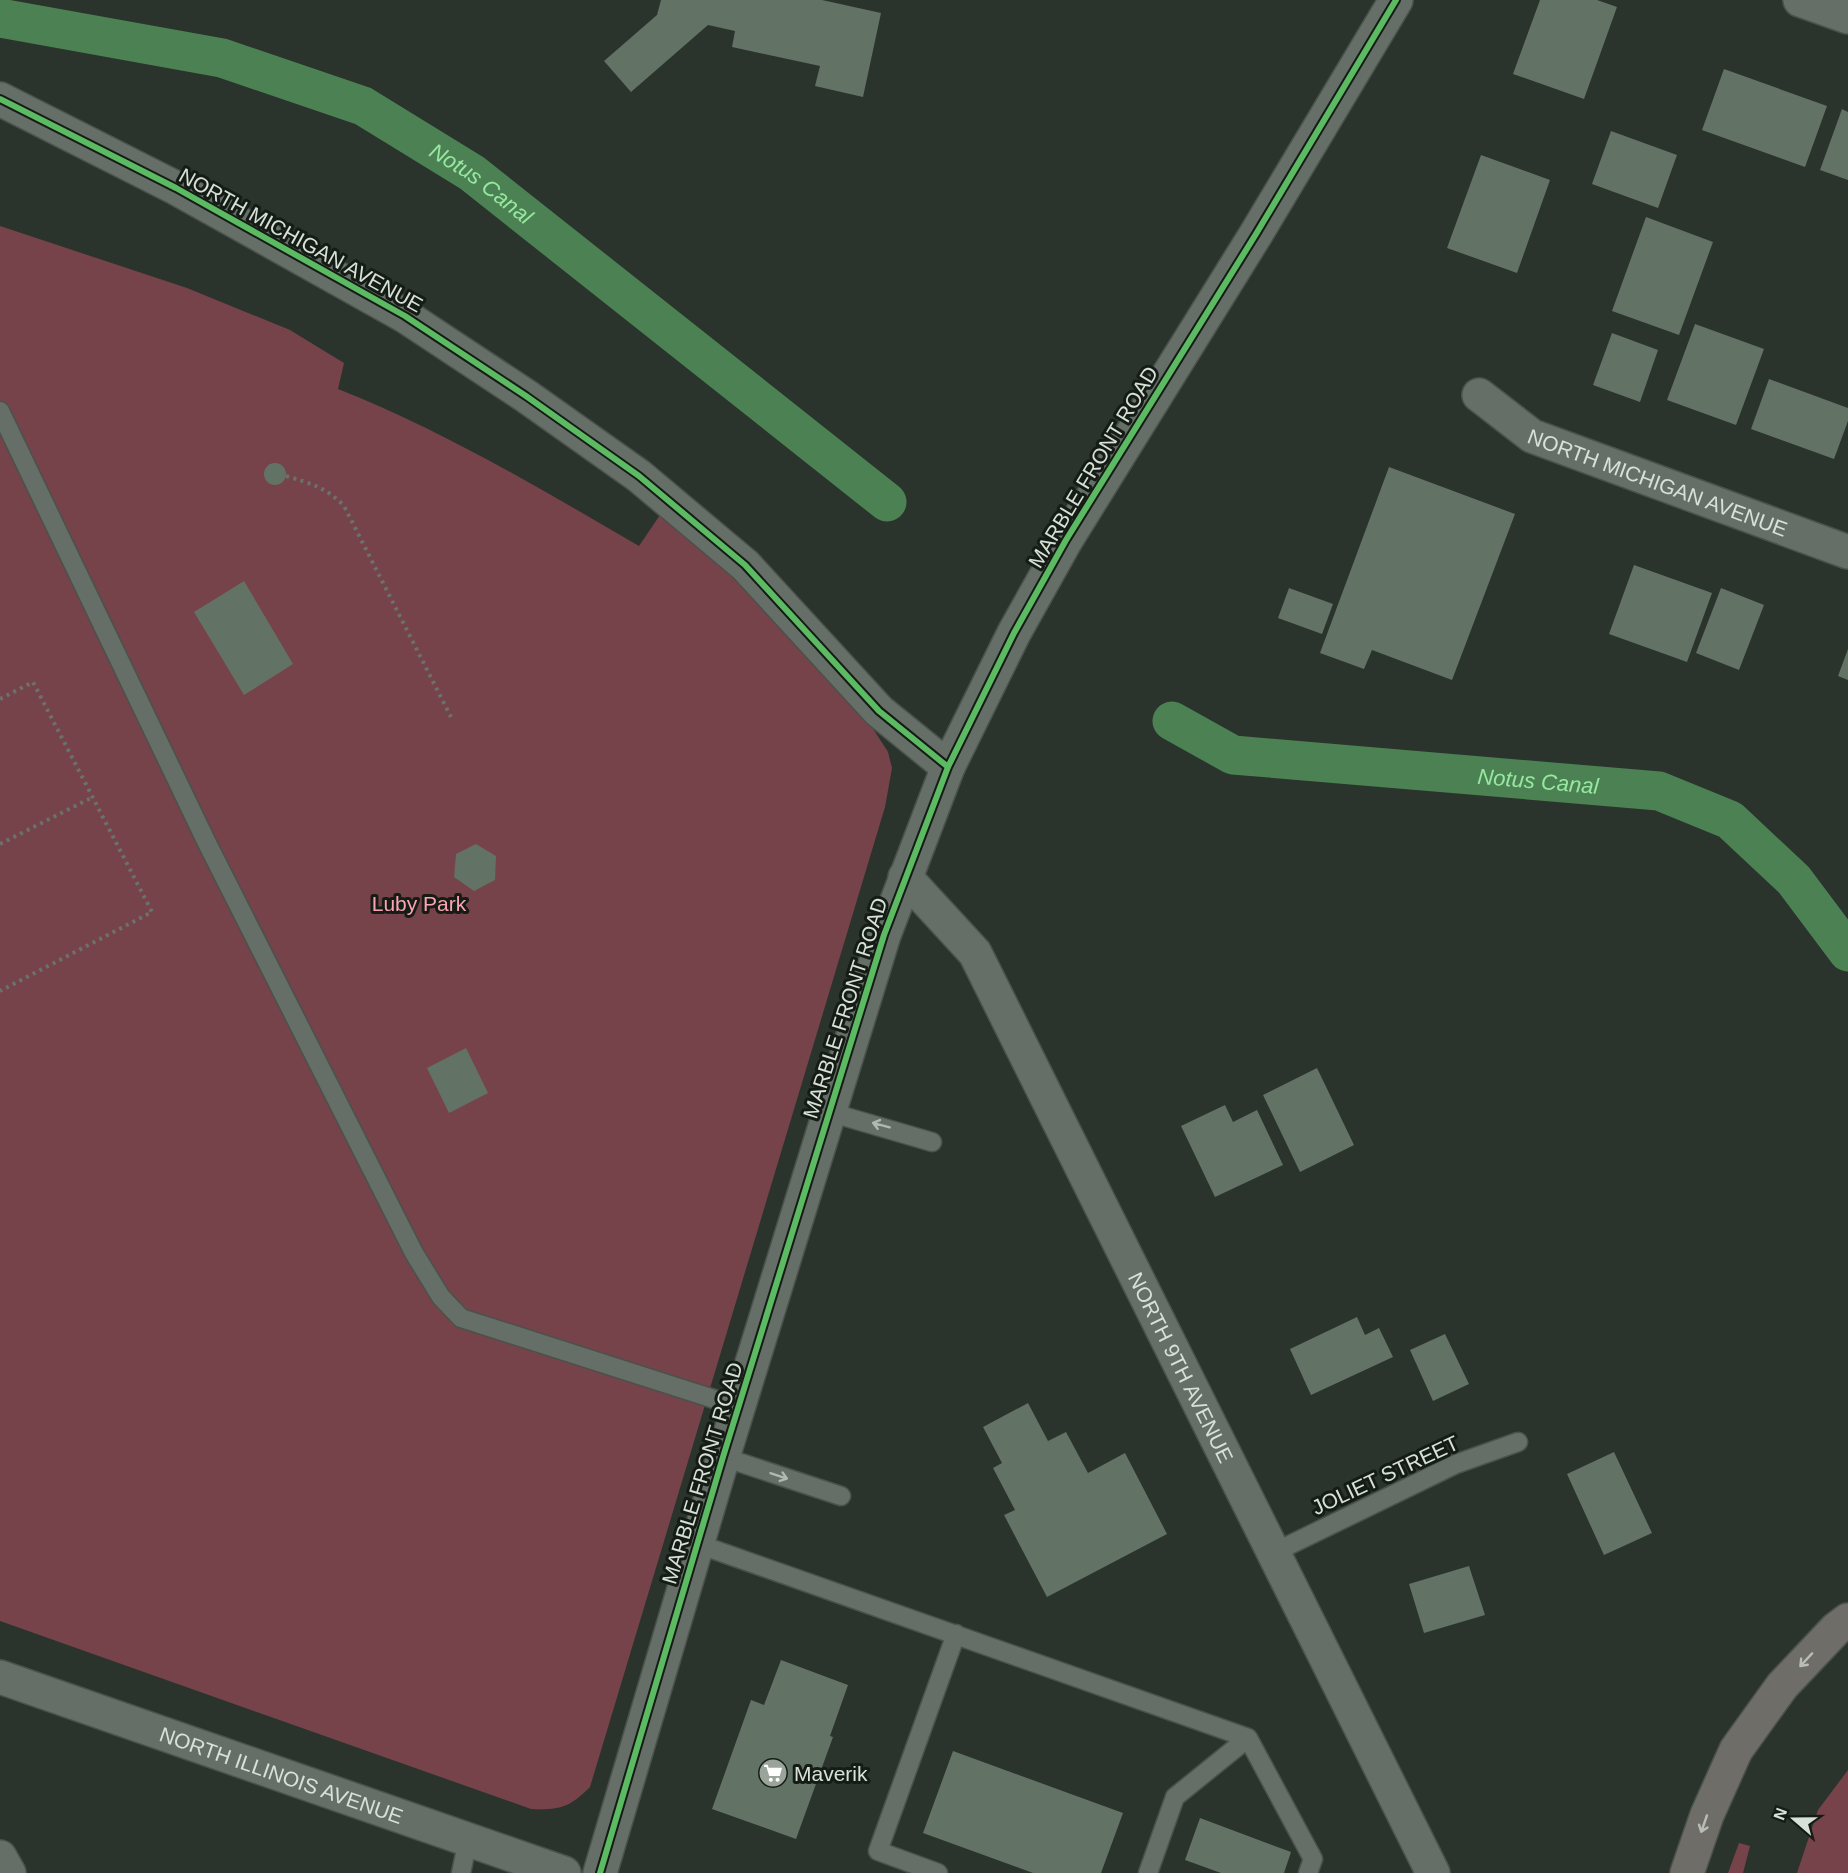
<svg xmlns="http://www.w3.org/2000/svg" width="1848" height="1873" viewBox="0 0 1848 1873" font-family="Helvetica,sans-serif">
  <style>
    .green { fill: #76434a }
    .lines { fill: none; stroke-linecap: round; stroke-linejoin: round }
    .canal { stroke: #4c8253; stroke-width: 39 }
    .building { fill: #627265 }
    .service-casing { stroke: #4a524b; stroke-width: 21 }
    .minor-casing { stroke: #4a524b; stroke-width: 36 }
    .tertiary-casing { stroke: #4a524b; stroke-width: 36 }
    .secondary-casing { stroke: #4a524b; stroke-width: 36 }
    .motorway-casing { stroke: #4a524b; stroke-width: 36 }
    .path { stroke: #6b716c; stroke-width: 4; stroke-dasharray: 3 4.5; stroke-linecap: butt }
    .service { stroke: #666e68; stroke-width: 18 }
    .minor { stroke: #666e68; stroke-width: 33 }
    .tertiary { stroke: #666e68; stroke-width: 33 }
    .secondary { stroke: #666e68; stroke-width: 33 }
    .motorway { stroke: #6f6d68; stroke-width: 33 }
    .cycleway-casing { stroke: #151c16; stroke-width: 10 }
    .cycleway { stroke: #5cba63; stroke-width: 6 }
    .oneway { stroke: #afb9b0 }
    .oneway2 { stroke: #b8beb6 }
    .labels { text-anchor: middle; dominant-baseline: central; stroke-width: 6; stroke-linejoin: round; paint-order: stroke }
    .street-label { font-size: 21px; fill: #d7e1d7; stroke: #151c16 }
    .park-label { font-size: 21px; fill: #faa4b1; stroke: #151c16 }
    .poi-label { font-size: 21px; fill: #d7e1d7; stroke: #151c16; text-anchor: start }
    .water-label { font-size: 22px; font-style: italic; fill: #96e8a0; stroke: #151c16 }
  </style>
  <rect width="100%" height="100%" fill="#2a342c"/>
  <path class="green" d="M0 226 187 288 290 330 344 363 338 389C444 431 541 489 639 546L660 515 760 600 870 724 888 752 892 768 885 807 590 1787C569 1808 560 1810 531 1809L0 1621Z
    M1848 1770V1873H1797L1818 1810Z
    M1739 1843 1750 1846 1743 1873H1728Z"/>
  <g class="lines">
    <g class="canal">
      <path id="s1" d="M0 18 222 58 363 106 472 173 887 502"/>
      <path id="s2" d="M1172 721 1233 755 1659 791 1730 820 1794 880 1848 952"/>
    </g>
  </g>
  <path class="building" d="M661 0H822L881 13 863 97 815 86 820 66 732 47 735 31 708 25 631 92 604 61 657 15Z
    M1540 0H1597L1617 7 1584 99 1513 74Z
    M1724 69 1827 106 1805 167 1702 130Z
    M1842 109 1848 112V180L1820 170Z
    M1611 131 1677 155 1658 208 1592 184Z
    M1481 155 1550 180 1517 273 1447 248Z
    M1646 217 1713 242 1679 335 1612 311Z
    M1695 324 1764 349 1736 425 1667 400Z
    M1612 333 1658 350 1640 402 1593 385Z
    M1769 379 1848 408V421L1834 459 1751 429Z
    M264 474a11 11 0 1 1 22 0a11 11 0 1 1-22 0Z
    M1389 467 1515 514 1452 680 1372 650 1364 669 1320 653Z
    M1634 565 1712 593 1687 662 1609 634Z
    M244 581 293 664 244 695 194 612Z
    M1289 588 1333 604 1322 634 1278 618Z
    M1721 588 1764 605 1739 670 1696 653Z
    M1848 649V680L1838 676Z
    M476 844 496 856 495 880 474 891 454 877 456 854Z
    M466 1048 488 1093 449 1113 427 1068Z
    M1317 1068 1354 1145 1300 1172 1263 1095Z
    M1225 1105 1233 1122 1257 1110 1283 1165 1215 1197 1181 1126Z
    M1357 1317 1365 1335 1379 1328 1393 1357 1311 1395 1290 1349Z
    M1445 1334 1469 1384 1433 1401 1410 1350Z
    M1028 1403 1048 1441 1066 1432 1088 1473 1125 1453 1167 1534 1047 1597 1004 1515 1015 1510 993 1468 1002 1463 983 1427Z
    M1614 1452 1652 1533 1604 1555 1567 1474Z
    M1469 1566 1485 1615 1424 1633 1409 1584Z
    M781 1660 848 1685 830 1736 833 1737 796 1839 712 1809 751 1700 764 1705Z
    M953 1751 1123 1813 1101 1873H1033L923 1833Z
    M1200 1818 1291 1852 1284 1873H1221L1185 1860Z"/>
  <g class="lines">
    <g class="service-casing">
      <path id="service" d="M0 411 207 843 414 1253 441 1297 461 1318 739 1407
        M829 1112 932 1142
        M723 1457 841 1496
        M698 1544 1248 1738 1313 1859 1308 1873
        M1273 1553 1456 1464 1518 1442
        M461 1873 468 1840
        M938 1873 878 1851 956 1634
        M1148 1873 1175 1797 1248 1738"/>
    </g>
    <g class="minor-casing">
      <g id="minor">
        <path d="M1800 0 1848 17"/>
        <path d="M0 99 176 188 405 316 526 396 639 476 745 565 879 711 948 767"/>
        <path id="s3" d="M1479 395 1532 436 1848 552"/>
        <path id="s4" d="M905 877 975 953 1433 1873"/>
        <path d="M0 1857 9 1873"/>
      </g>
    </g>
    <g class="tertiary-casing">
      <path id="tertiary" d="M600 1873 723 1457 884 935 948 767 1014 633 1066 540 1256 234 1396 0"/>
    </g>
    <g class="secondary-casing">
      <g id="secondary">
        <path id="s5" d="M0 1677 564 1873"/>
      </g>
    </g>
    <g class="motorway-casing">
      <path id="motorway" d="M1687 1873 1707 1815 1736 1750 1782 1686 1836 1629 1848 1620"/>
    </g>
    <path class="path" d="M286 476C310 483 327 488 344 506L451 717
      M0 699 33 682 152 912 0 991
      M0 844 93 797"/>
    <use href="#service" class="service"/>
    <use href="#minor" class="minor"/>
    <use href="#tertiary" class="tertiary"/>
    <use href="#secondary" class="secondary"/>
    <use href="#motorway" class="motorway"/>
    <g class="cycleway-casing">
      <path id="cycleway" d="M0 99 176 188 405 316 526 396 639 476 745 565 879 711 948 767
        M600 1873 723 1457 884 935 948 767 1014 633 1066 540 1256 234 1396 0"/>
    </g>
    <use href="#cycleway" class="cycleway"/>
  </g>
  <defs><path id="oneway-shaft" d="M-6 0H5M1.5-3L5.5 0L1.5 3" fill="none" stroke-width="1.6" stroke-linecap="round" stroke-linejoin="round" transform="scale(1.5)"/></defs>
  <g class="oneway">
    <use href="#oneway-shaft" transform="translate(881 1125) rotate(-165)"/>
    <use href="#oneway-shaft" transform="translate(779 1476) rotate(18)"/>
  </g>
  <g class="oneway2">
    <use href="#oneway-shaft" transform="translate(1806 1660) rotate(133)"/>
    <use href="#oneway-shaft" transform="translate(1704 1824) rotate(109)"/>
  </g>
  <defs>
    <g id="supermarket-disc" transform="scale(1.5)"><circle r="9.5" fill="#9aa49b" stroke="#151c16"/><path d="M-6-5.5h2.5l.6 2H6L4.5 2H-2.5L-4.4-4H-6ZM-1.5 3.2a1.3 1.3 0 1 0 .1 0ZM3 3.2a1.3 1.3 0 1 0 .1 0Z" fill="#fff"/></g>
  </defs>
  <g fill-rule="evenodd">
    <use href="#supermarket-disc" x="773" y="1773"/>
  </g>
  <g class="labels">
    <g class="street-label">
      <text transform="translate(301 240) rotate(29)">NORTH MICHIGAN AVENUE</text>
      <text transform="translate(1093 467) rotate(-59)">MARBLE FRONT ROAD</text>
      <text stroke="none"><textPath href="#s3" startOffset="201">NORTH MICHIGAN AVENUE</textPath></text>
      <text transform="translate(845 1008) rotate(-72)">MARBLE FRONT ROAD</text>
      <text stroke="none"><textPath href="#s4" startOffset="566">NORTH 9TH AVENUE</textPath></text>
      <text transform="translate(702 1473) rotate(-73)">MARBLE FRONT ROAD</text>
      <text transform="translate(1385 1475) rotate(-25)">JOLIET STREET</text>
      <text stroke="none"><textPath href="#s5" startOffset="298">NORTH ILLINOIS AVENUE</textPath></text>
    </g>
    <g class="park-label">
      <text x="419" y="903">Luby Park</text>
    </g>
    <g class="poi-label">
      <text x="794" y="1773">Maverik</text>
    </g>
    <g class="water-label">
      <text stroke="none"><textPath href="#s1" startOffset="516">Notus Canal</textPath></text>
      <text stroke="none"><textPath href="#s2" startOffset="376">Notus Canal</textPath></text>
    </g>
  </g>
  <g transform="translate(1794 1819) rotate(290)" stroke="#151c16" stroke-width="4.5" paint-order="stroke">
  <path d="M0-4.5L10 22L0 15L-10 22Z" fill="#d7e1d7"/>
  <text y="-9" font-size="16" font-weight="bold" text-anchor="middle" fill="#d7e1d7">N</text>
  </g>
</svg>
